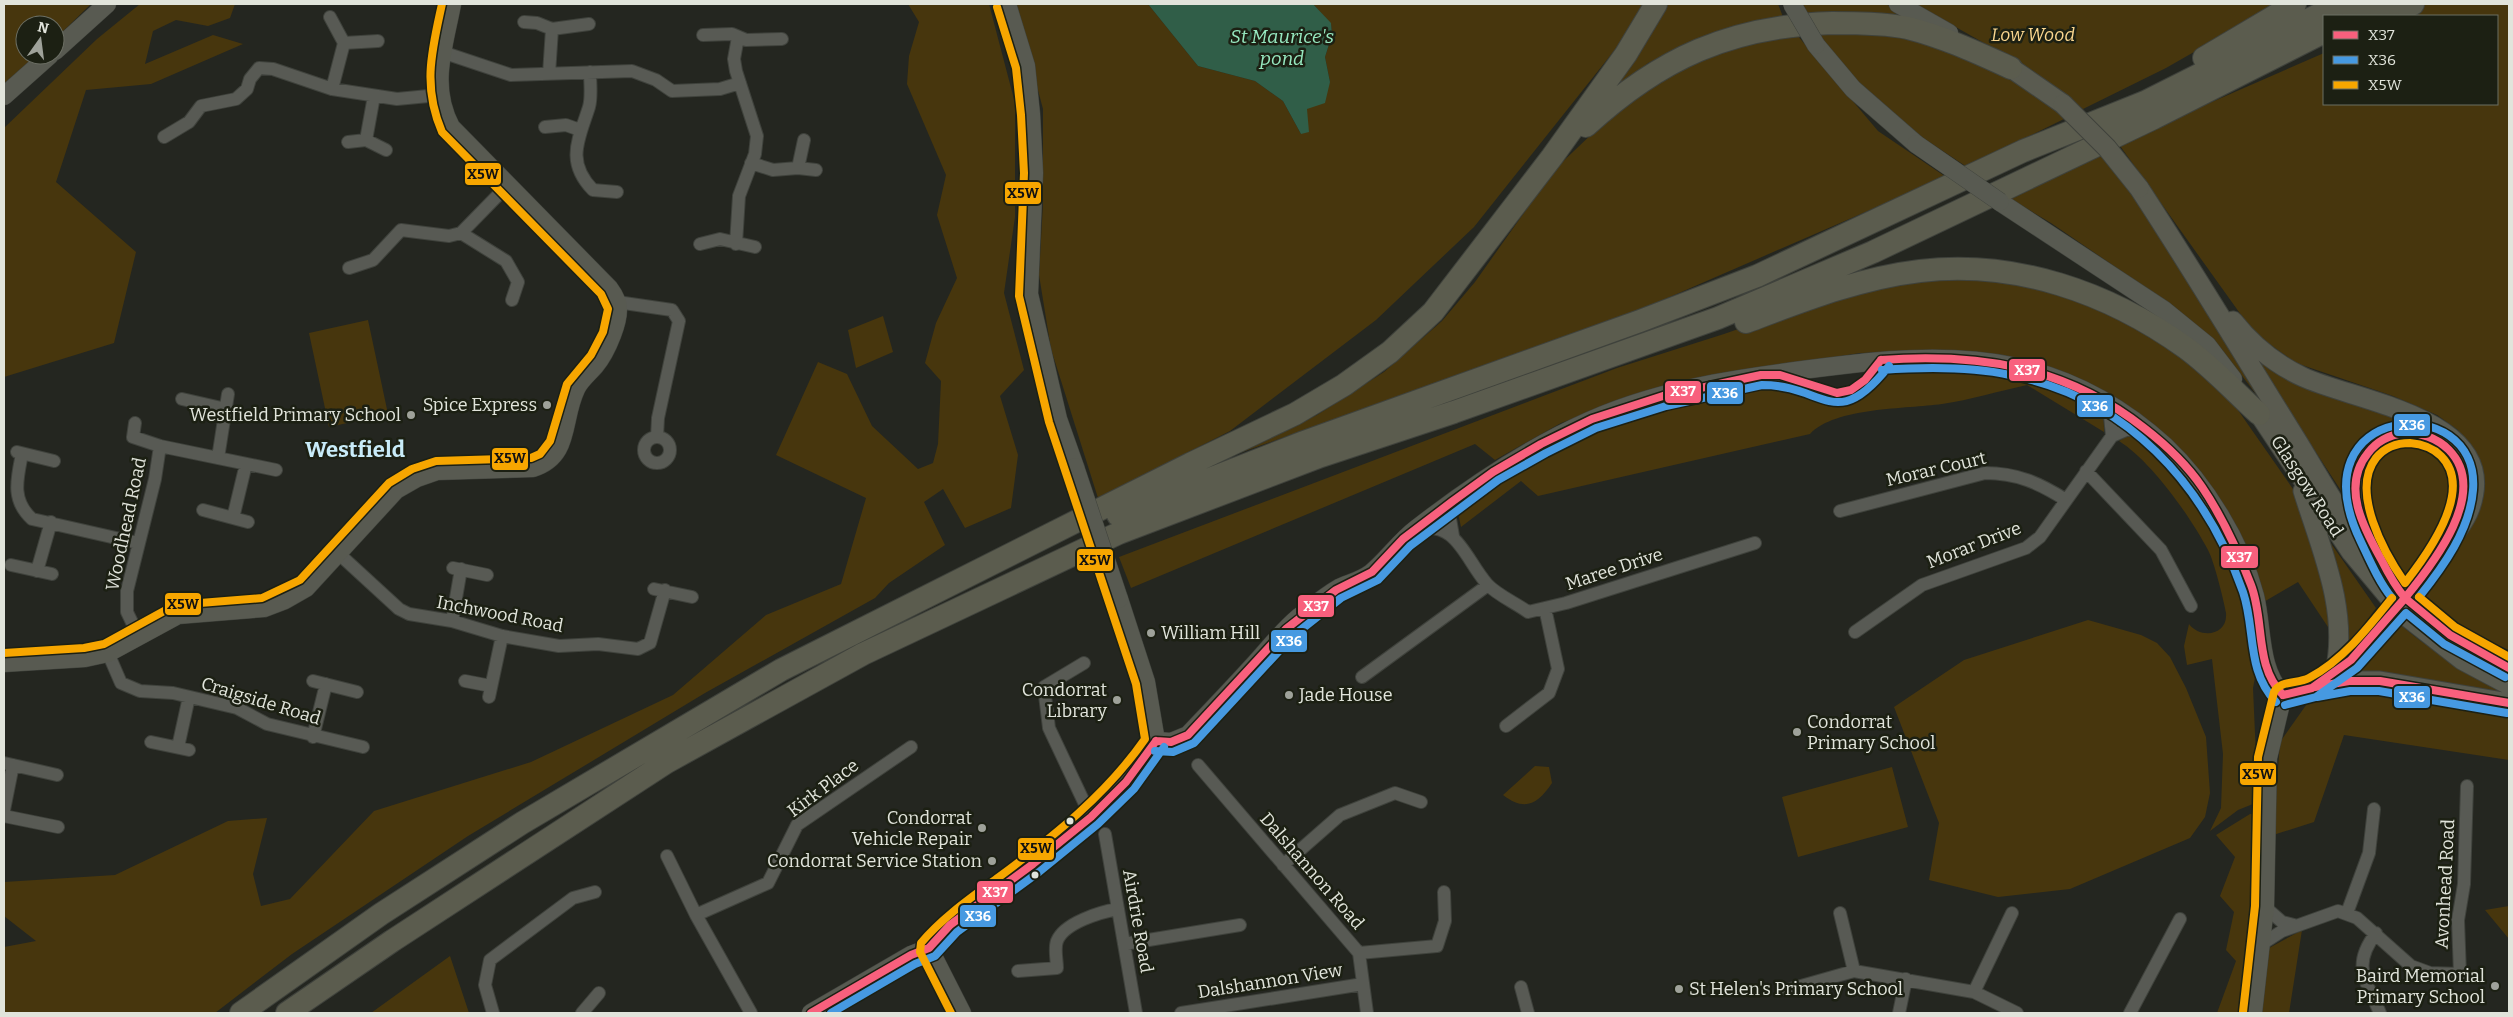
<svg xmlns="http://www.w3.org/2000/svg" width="2513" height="1017" viewBox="0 0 2513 1017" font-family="Bitter,serif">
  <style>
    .green { fill: #47360d }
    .water { fill: #305e48 }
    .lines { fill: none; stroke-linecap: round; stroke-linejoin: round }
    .street-casing { stroke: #3f423c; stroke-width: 14 }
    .secondary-casing { stroke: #3f423c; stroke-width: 19 }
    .primary-casing { stroke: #3f423c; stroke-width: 21 }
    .highway-casing { stroke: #3f423c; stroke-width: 24 }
    .street { stroke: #585a54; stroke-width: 12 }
    .secondary { stroke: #585a51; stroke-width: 18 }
    .primary { stroke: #5a5b50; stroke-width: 19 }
    .highway { stroke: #5b5c4e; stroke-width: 22 }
    .secondary-bridge-casing { stroke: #3f423c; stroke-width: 19; stroke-linecap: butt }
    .primary-bridge-casing { stroke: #3f423c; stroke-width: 21; stroke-linecap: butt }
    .secondary-bridge { stroke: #585a51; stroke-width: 18 }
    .primary-bridge { stroke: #5a5b50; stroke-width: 19 }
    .bus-1-casing { stroke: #1c2013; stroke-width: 11 }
    .bus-2-casing { stroke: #1c2013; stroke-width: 11 }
    .bus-3-casing { stroke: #1c2013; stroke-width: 11 }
    .bus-1 { stroke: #f8607d; stroke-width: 8 }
    .bus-2 { stroke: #4699e1; stroke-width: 8 }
    .bus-3 { stroke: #f7a600; stroke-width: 8 }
    .poi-dot { fill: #9fa29a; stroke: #1c2013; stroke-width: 2 }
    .bus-dot { fill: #e1e4db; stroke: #1c2013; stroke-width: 2 }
    .labels { text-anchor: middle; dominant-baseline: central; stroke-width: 5; stroke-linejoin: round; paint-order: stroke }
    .park-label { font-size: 18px; font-style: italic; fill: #fbd78f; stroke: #1c2013 }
    .poi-label { font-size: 18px; fill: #e1e4db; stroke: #1c2013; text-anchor: end }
    .street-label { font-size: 18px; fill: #e1e4db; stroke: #1c2013 }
    .water-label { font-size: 19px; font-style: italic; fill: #97e9c0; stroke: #1c2013 }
    .district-label { font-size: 22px; font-weight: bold; fill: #c8ebf7; stroke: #1c2013 }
    .line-badge { stroke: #1c2013; stroke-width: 2 }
    .badge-label { font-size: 14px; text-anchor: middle; font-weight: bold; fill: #fff }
    .pale-badge-label { font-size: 14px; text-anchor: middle; font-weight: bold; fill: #111 }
  </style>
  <rect width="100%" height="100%" fill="#242620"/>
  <path class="green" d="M4 4H91L55 39V25H25V55H38L4 88Z
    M140 4H235L230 18 208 26 176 20 153 31 145 64 213 35 243 44 151 84 86 90 56 182 136 252 114 343 4 377V128L97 39Z
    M908 4H989L1015 103V217L1004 293 1024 370 1000 396 1018 455 1011 508 965 528 943 489 924 502 945 545 889 583 875 598 705 693 468 836 292 954 215 1013H4V947L36 941 4 916V882L115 875 228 821 267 818 253 874 261 906 290 899 374 811 531 762 673 695 766 615 841 584 866 498 776 455 818 362 847 374 872 426 918 469 933 463 938 444 941 381 925 363 936 323 957 278 937 215 946 175 907 84 909 56 919 22Z
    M1015 4H1148L1198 66 1255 81 1283 101 1301 134 1307 109 1330 82 1325 57 1332 35 1331 24 1313 4H1646L1633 27 1474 227 1376 320 1230 431 1098 498 1051 349 1039 275 1043 204V109Z
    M1664 4H1778L1783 17 1701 38 1648 63 1612 95V84Z
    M1801 4H1886L1921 26 1807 16Z
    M1915 4H2278L2166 68 2083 109 2030 69Z
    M2427 4H2509V650L2467 632 2421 592 2426 579 2471 526 2484 487 2477 461 2458 430 2437 415 2393 396 2296 363 2254 333 2118 143 2324 53V104H2497V16H2401Z
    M1868 30 1921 38 2008 73 2066 118 1967 167 1902 124 1851 78 1816 31Z
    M1797 35 1878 131 1946 177 1626 316 1231 456 1317 415 1384 372 1442 321 1475 282 1555 169 1616 111 1695 58 1764 38Z
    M2099 152 2150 216 2267 401 2262 402 2220 347 2177 309 2051 223 2004 195Z
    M1909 278 2026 280 2088 298 2193 362 2233 403 2376 608 2352 640 2334 649 2330 630 2298 582 2262 603 2197 468 2127 405 2033 364 1929 351 1860 353 1784 365 1642 394 1561 423 1495 460 1475 444 1131 588 1119 557 1617 368 1724 334 1847 291Z
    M883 316 893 352 856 368 848 330Z
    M368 320 388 414 329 427 309 333Z
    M2251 353 2421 426C2396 424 2389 428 2368 441L2353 509Z
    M1917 364C1944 366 1974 364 2001 370 2026 375 2093 391 2103 417 2104 421 2104 427 2104 432L2027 385C1999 391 1970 400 1942 404 1907 409 1835 407 1810 434L1538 496 1521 481 1461 527 1458 513 1463 504 1508 470 1557 443 1635 410 1686 397 1772 383 1835 400 1856 395 1876 382 1889 370Z
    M2135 436 2148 440 2175 464 2225 537 2242 583 2259 656 2253 688 2258 802 2238 810 2210 831 2221 808 2223 754 2212 659 2187 665 2184 646 2189 624C2200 639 2228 636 2226 613 2224 601 2214 561 2208 550 2190 516 2151 461 2119 441L2126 437Z
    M2420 439C2426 442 2432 445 2437 449 2444 454 2459 481 2458 490 2455 524 2427 555 2405 579 2381 546 2344 504 2372 464 2388 442 2394 442 2420 439Z
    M2394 618C2426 651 2470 670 2509 691V697L2340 676Z
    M2088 620 2141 635 2157 643 2170 657 2186 688 2206 737 2210 793 2205 817 2190 838 2070 889 1998 897 1929 880 1939 823 1894 707 1964 660Z
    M2365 684 2509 708V760L2344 735 2314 822 2273 835 2280 742 2316 691Z
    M1535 766 1549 767 1552 783C1538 804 1525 812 1503 795Z
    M1892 767 1908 827 1798 857 1782 797Z
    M2250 814H2259L2254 908 2245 1002 2241 1013H2217L2236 961 2226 950 2234 912 2220 896 2235 857 2216 835Z
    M2509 906V939L2485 910Z
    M2302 930 2289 1013H2256L2269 948Z
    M450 956 469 1013H371Z"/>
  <path class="water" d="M1148 4H1313L1331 23 1332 35 1325 57 1330 82 1325 103 1307 109 1309 132 1301 134 1283 101 1255 81 1198 66Z"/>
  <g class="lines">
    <g class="street-casing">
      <path id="street" d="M330 17 344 43 332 89
        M524 22 537 23 552 29 589 24
        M703 35 732 34 746 40 782 39
        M344 43 378 41
        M442 52 511 75 632 71 656 80 672 91 720 89 740 83
        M590 72C590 83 592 97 589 107 579 139 565 161 593 190L617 192
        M549 74 552 29
        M545 127 566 125 580 130
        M164 137 189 122 201 106 236 99 247 89 250 79 259 68 273 69 332 89 397 99 439 95
        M366 140 374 96
        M348 142 366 140 386 150
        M751 163 773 170 798 168 816 170
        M798 168 804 140
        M461 233 506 261 518 282 512 300
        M700 244 720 239 755 247
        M736 244 739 196 755 154 757 136 736 71 734 59 738 37
        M349 268 373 260 401 230 449 236 461 233 507 186
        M617 302 672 310 679 321 658 418 657 437
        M182 399 226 409
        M2100 402 2110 416 2112 436
        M135 423 133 437 160 446 276 470
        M644 450a13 13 0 1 1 26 0a13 13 0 1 1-26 0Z
        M17 452 54 461
        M22 454C17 479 11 500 32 519L138 543
        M218 458 228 394
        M2086 471 2161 550 2191 606
        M203 510 248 522
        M1840 511 1985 473C2017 473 2039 483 2066 500
        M233 518 246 464
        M1417 529C1457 520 1465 559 1487 584 1497 595 1516 603 1528 612L1566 603 1755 543
        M1453 536 1449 513 1453 501
        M338 553 399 609 409 614 452 621 502 636 559 646 598 644 638 649 650 643 665 590
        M11 565 52 574
        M453 568 487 575
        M37 571 51 522
        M654 589 692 597
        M452 621 461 569
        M1855 632 1922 585 2026 548 2040 537 2112 436 2126 430 2145 429
        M139 637 127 612V591L155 479 160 446
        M108 653 121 683 140 691 173 693 237 708 267 724 363 747
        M1084 663 1044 687 1049 728 1091 817
        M1362 677 1488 585
        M313 681 357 692
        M465 681 491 686
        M489 697 502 636
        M1506 726 1549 693 1558 669 1545 608
        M313 737 326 684
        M151 742 189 750
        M178 747 189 697
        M4 763 57 775
        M1198 765 1359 953 1367 1013
        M4 810 13 765
        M4 816 58 827
        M1105 834 1136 1013
        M667 856 696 915 751 1013
        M1283 865 1340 815 1395 793 1421 802
        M2265 907 2282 922 2294 925
        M1840 913 1854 971
        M2347 913 2369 853 2374 809
        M696 915 768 883 797 825 911 747
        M2376 933C2351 966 2366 980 2380 1013
        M1124 944 1240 925
        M2262 944 2282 931 2338 911 2357 918 2411 966 2430 973 2460 974 2458 920 2464 884 2467 786
        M1359 953 1437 946 1445 921 1444 892
        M1018 971 1057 968C1057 960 1054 949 1057 941 1064 923 1100 912 1118 909
        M1521 987 1528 1013
        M1787 990 1854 971 1974 992 2017 1013
        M1974 992 2012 913
        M493 1013 485 985 490 960 573 898 595 892
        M582 1013 599 993
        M1181 1013 1363 984
        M1899 1013 1906 979
        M2130 1013 2180 919"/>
    </g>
    <g class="secondary-casing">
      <path id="secondary" d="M1007 4 1026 66 1031 114 1034 173 1029 294 1058 419 1075 467
        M1898 4 1949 33
        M1816 45 1853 89 1916 144
        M55 51 107 4
        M4 96 50 55
        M2000 202 2164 310 2207 345 2233 379
        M1119 599 1146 682 1156 741
        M4 663 85 658 108 653 178 615 264 608 285 600 306 588 396 490 417 478 437 471 533 468C571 456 561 420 576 389 580 380 589 373 595 366 606 353 622 318 617 302 615 297 612 292 609 288L451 127C429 86 444 47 452 4
        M1156 741 1171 742 1188 735C1209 713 1230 691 1251 668 1267 651 1281 632 1299 617 1312 607 1325 596 1339 588 1350 583 1362 580 1371 573 1387 560 1399 542 1416 529 1470 487 1526 449 1589 421 1667 386 1758 375 1843 365 1967 349 2069 358 2165 446 2205 484 2241 542 2255 596 2263 629 2258 669 2283 695L2268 758 2265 907 2253 1013
        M929 948 962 1013
        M811 1013 911 955 929 948 950 925 1033 864 1091 817 1126 782 1156 741"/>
    </g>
    <g class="primary-casing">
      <path id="primary" d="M2011 68 2063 104
        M2139 188C2194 272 2246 359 2299 444 2327 490 2362 553 2399 591 2430 623 2468 650 2509 668
        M2233 321C2252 345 2275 364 2303 377 2357 402 2502 418 2470 508 2463 528 2437 554 2424 572
        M2259 414 2351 552 2402 613 2462 660 2509 685
        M2303 491C2321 549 2349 610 2335 672
        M2369 536C2360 520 2353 502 2354 484 2357 439 2410 419 2444 445
        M2332 674 2351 660 2370 641
        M2283 695 2349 681H2380L2509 703"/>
    </g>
    <g class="highway-casing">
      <path id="highway" d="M2354 16 2377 4
        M2386 16 2413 4
        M2204 58 2295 4
        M1586 126C1660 58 1731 26 1832 23 1856 23 1885 23 1908 28 1944 37 1978 53 2011 68
        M1746 322C1802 301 1860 278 1920 271 2016 260 2108 292 2186 348 2212 367 2235 392 2259 414
        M1118 515 1304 442 1640 321 1757 276 2023 151 2145 102 2340 4
        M241 1013 381 914 522 823 781 670 1190 464 1295 414 1344 385 1390 352 1433 312 1552 157 1626 54 1656 4
        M287 1013 392 941 667 762 863 654 1119 533 1321 456 1454 412 1718 318 1873 252 2154 118 2324 32"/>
    </g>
    <use href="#street" class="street"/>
    <use href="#secondary" class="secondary"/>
    <use href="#primary" class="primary"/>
    <use href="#highway" class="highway"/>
    <g class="secondary-bridge-casing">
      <path id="secondary-bridge" d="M1792 4 1816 45
        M1916 144 2000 202
        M1075 467 1119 599"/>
    </g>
    <g class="primary-bridge-casing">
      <path id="primary-bridge" d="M2063 104 2107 148 2139 188
        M2370 641 2424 572"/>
    </g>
    <use href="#secondary-bridge" class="secondary-bridge"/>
    <use href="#primary-bridge" class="primary-bridge"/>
    <g class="bus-1-casing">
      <path id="bus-1" d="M1881 360C1979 353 2065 366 2144 428 2166 445 2187 465 2202 487 2223 518 2238 551 2251 585 2265 621 2254 666 2283 695
        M2404 433C2420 432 2437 438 2449 450 2490 492 2433 564 2405 598 2395 586 2388 573 2381 559 2363 527 2341 486 2368 453 2377 441 2389 435 2404 433Z
        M2405 598 2450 635 2509 668
        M2315 687 2349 681H2380L2509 703
        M2283 695 2312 688 2351 660 2405 598
        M1156 741 1171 742 1188 735 1286 629 1336 590 1372 572 1403 539 1453 501 1493 472 1541 444 1592 419 1663 396 1761 375H1780L1837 393 1851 390 1865 380 1881 360
        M811 1013 911 955 929 948 950 925 1033 864 1091 817 1126 782 1156 741"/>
    </g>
    <g class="bus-2-casing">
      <path id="bus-2" d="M1882 370C1924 367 1968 366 2010 375 2126 397 2205 484 2243 592 2256 630 2246 671 2276 702
        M2392 598C2379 582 2370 561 2361 542 2293 402 2481 389 2473 490 2470 530 2443 567 2419 597
        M2317 697 2350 691H2379L2507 713
        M2285 705 2316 697 2357 668 2406 613 2444 644 2505 677
        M1155 751 1173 752 1194 743 1293 636 1341 598 1378 580 1410 546 1498 480 1546 453 1596 428 1666 406 1762 385C1825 385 1835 434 1889 366
        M831 1013 915 964 935 956 957 932 1039 872 1098 824 1134 789 1164 747"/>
    </g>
    <g class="bus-3-casing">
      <path id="bus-3" d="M2410 443C2422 444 2433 448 2441 456 2475 490 2427 555 2405 583 2384 553 2350 491 2376 458 2385 447 2397 443 2410 443Z
        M2419 597 2455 627 2509 657
        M4 653 84 648 104 644 175 605 262 598 300 580 389 483 412 469 436 461 531 458 540 454 550 441 567 384 591 355 603 332 608 309 601 294 442 132C422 86 432 50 442 4
        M2243 1012 2255 906 2258 757 2274 692C2280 680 2298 684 2309 678 2343 660 2368 628 2392 598
        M951 1013 920 952 921 943C943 917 972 897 999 877 1054 836 1106 795 1145 739L1136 684 1049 422 1019 296 1024 173 1021 115 1016 68 997 7"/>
    </g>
    <use href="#bus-1" class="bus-1"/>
    <use href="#bus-2" class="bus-2"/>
    <use href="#bus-3" class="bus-3"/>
  </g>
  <g class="poi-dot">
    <circle cx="547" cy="405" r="5"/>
    <circle cx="411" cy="415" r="5"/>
    <circle cx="1151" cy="633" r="5"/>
    <circle cx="1289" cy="695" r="5"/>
    <circle cx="1117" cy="700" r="5"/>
    <circle cx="1797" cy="732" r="5"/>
    <circle cx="982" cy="828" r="5"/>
    <circle cx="992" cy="861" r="5"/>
    <circle cx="2495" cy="986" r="5"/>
    <circle cx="1679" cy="989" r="5"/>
  </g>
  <g class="bus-dot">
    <circle cx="1070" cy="821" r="4.5"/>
    <circle cx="1035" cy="875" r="4.5"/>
  </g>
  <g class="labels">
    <g class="park-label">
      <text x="2033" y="35">Low Wood</text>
    </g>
    <g class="poi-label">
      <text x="537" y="405">Spice Express</text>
      <text x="401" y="415">Westfield Primary School</text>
      <text x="1161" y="633" text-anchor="start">William Hill</text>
      <text x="1107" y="690">Condorrat<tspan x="1107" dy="21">Library</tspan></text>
      <text x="1299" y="695" text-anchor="start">Jade House</text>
      <text x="1807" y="722" text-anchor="start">Condorrat<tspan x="1807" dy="21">Primary School</tspan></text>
      <text x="972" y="818">Condorrat<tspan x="972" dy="21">Vehicle Repair</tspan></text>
      <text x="982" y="861">Condorrat Service Station</text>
      <text x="2485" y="976">Baird Memorial<tspan x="2485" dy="21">Primary School</tspan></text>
      <text x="1689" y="989" text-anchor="start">St Helen's Primary School</text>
    </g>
    <g class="street-label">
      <text transform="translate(1936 469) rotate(-13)">Morar Court</text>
      <text transform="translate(2307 486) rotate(57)">Glasgow Road</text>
      <text transform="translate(126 524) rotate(-78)">Woodhead Road</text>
      <text transform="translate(1974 545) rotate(-21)">Morar Drive</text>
      <text transform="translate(1614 569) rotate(-18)">Maree Drive</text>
      <text transform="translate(500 614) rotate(11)">Inchwood Road</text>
      <text transform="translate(261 701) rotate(17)">Craigside Road</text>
      <text transform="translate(823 788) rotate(-37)">Kirk Place</text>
      <text transform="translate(1312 871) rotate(49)">Dalshannon Road</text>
      <text transform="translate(2445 884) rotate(-87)">Avonhead Road</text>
      <text transform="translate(1138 921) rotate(80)">Airdrie Road</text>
      <text transform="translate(1270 981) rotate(-9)">Dalshannon View</text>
    </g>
    <g class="water-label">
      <text x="1282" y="36">St Maurice's<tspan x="1282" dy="22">pond</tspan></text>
    </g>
    <g class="district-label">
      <text x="355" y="449">Westfield</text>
    </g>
  </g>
  <g class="line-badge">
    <rect x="464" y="162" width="38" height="24" rx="5" fill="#f7a600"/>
    <rect x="1004" y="181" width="38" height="24" rx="5" fill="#f7a600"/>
    <rect x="2008" y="358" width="38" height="24" rx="5" fill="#f8607d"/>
    <rect x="1664" y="380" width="38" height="24" rx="5" fill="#f8607d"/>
    <rect x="1706" y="381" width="38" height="24" rx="5" fill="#4699e1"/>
    <rect x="2076" y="394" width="38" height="24" rx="5" fill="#4699e1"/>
    <rect x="2393" y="413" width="38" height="24" rx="5" fill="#4699e1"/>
    <rect x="491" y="447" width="38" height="24" rx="5" fill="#f7a600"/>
    <rect x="2220" y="545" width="39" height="24" rx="5" fill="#f8607d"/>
    <rect x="1076" y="548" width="38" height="24" rx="5" fill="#f7a600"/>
    <rect x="164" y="592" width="38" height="24" rx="5" fill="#f7a600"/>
    <rect x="1297" y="594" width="38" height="24" rx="5" fill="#f8607d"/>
    <rect x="1270" y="629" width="38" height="24" rx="5" fill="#4699e1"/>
    <rect x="2393" y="685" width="38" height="24" rx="5" fill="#4699e1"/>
    <rect x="2239" y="762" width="38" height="24" rx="5" fill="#f7a600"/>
    <rect x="1017" y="837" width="38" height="24" rx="5" fill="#f7a600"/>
    <rect x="976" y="880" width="38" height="24" rx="5" fill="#f8607d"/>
    <rect x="959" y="904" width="38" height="24" rx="5" fill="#4699e1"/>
  </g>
  <g class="badge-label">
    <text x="2027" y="375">X37</text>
    <text x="1683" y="396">X37</text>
    <text x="1725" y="398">X36</text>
    <text x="2095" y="411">X36</text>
    <text x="2412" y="430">X36</text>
    <text x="2239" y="562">X37</text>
    <text x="1316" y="611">X37</text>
    <text x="1289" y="646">X36</text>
    <text x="2412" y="702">X36</text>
    <text x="995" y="897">X37</text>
    <text x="978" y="921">X36</text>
  </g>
  <g class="pale-badge-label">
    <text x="483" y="179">X5W</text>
    <text x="1023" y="198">X5W</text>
    <text x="510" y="463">X5W</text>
    <text x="1095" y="565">X5W</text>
    <text x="183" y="609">X5W</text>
    <text x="2258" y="779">X5W</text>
    <text x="1036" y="853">X5W</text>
  </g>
  <rect width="2513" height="1017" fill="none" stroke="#e1e4db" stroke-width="10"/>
  <rect x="2323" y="15" width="175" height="90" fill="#1c2013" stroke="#6b6e63"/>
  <rect x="2333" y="31" width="25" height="8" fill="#f8607d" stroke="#6b6e63"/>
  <text x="2368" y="40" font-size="15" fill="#e1e4db">X37</text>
  <rect x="2333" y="56" width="25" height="8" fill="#4699e1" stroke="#6b6e63"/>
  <text x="2368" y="65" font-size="15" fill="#e1e4db">X36</text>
  <rect x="2333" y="81" width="25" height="8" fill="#f7a600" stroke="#6b6e63"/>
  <text x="2368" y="90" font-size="15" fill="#e1e4db">X5W</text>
  <g transform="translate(40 40) rotate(14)"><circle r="24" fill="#1c2013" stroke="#6b6e63"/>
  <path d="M0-4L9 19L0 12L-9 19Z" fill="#9fa29a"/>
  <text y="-8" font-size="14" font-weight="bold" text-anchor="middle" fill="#e1e4db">N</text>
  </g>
</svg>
